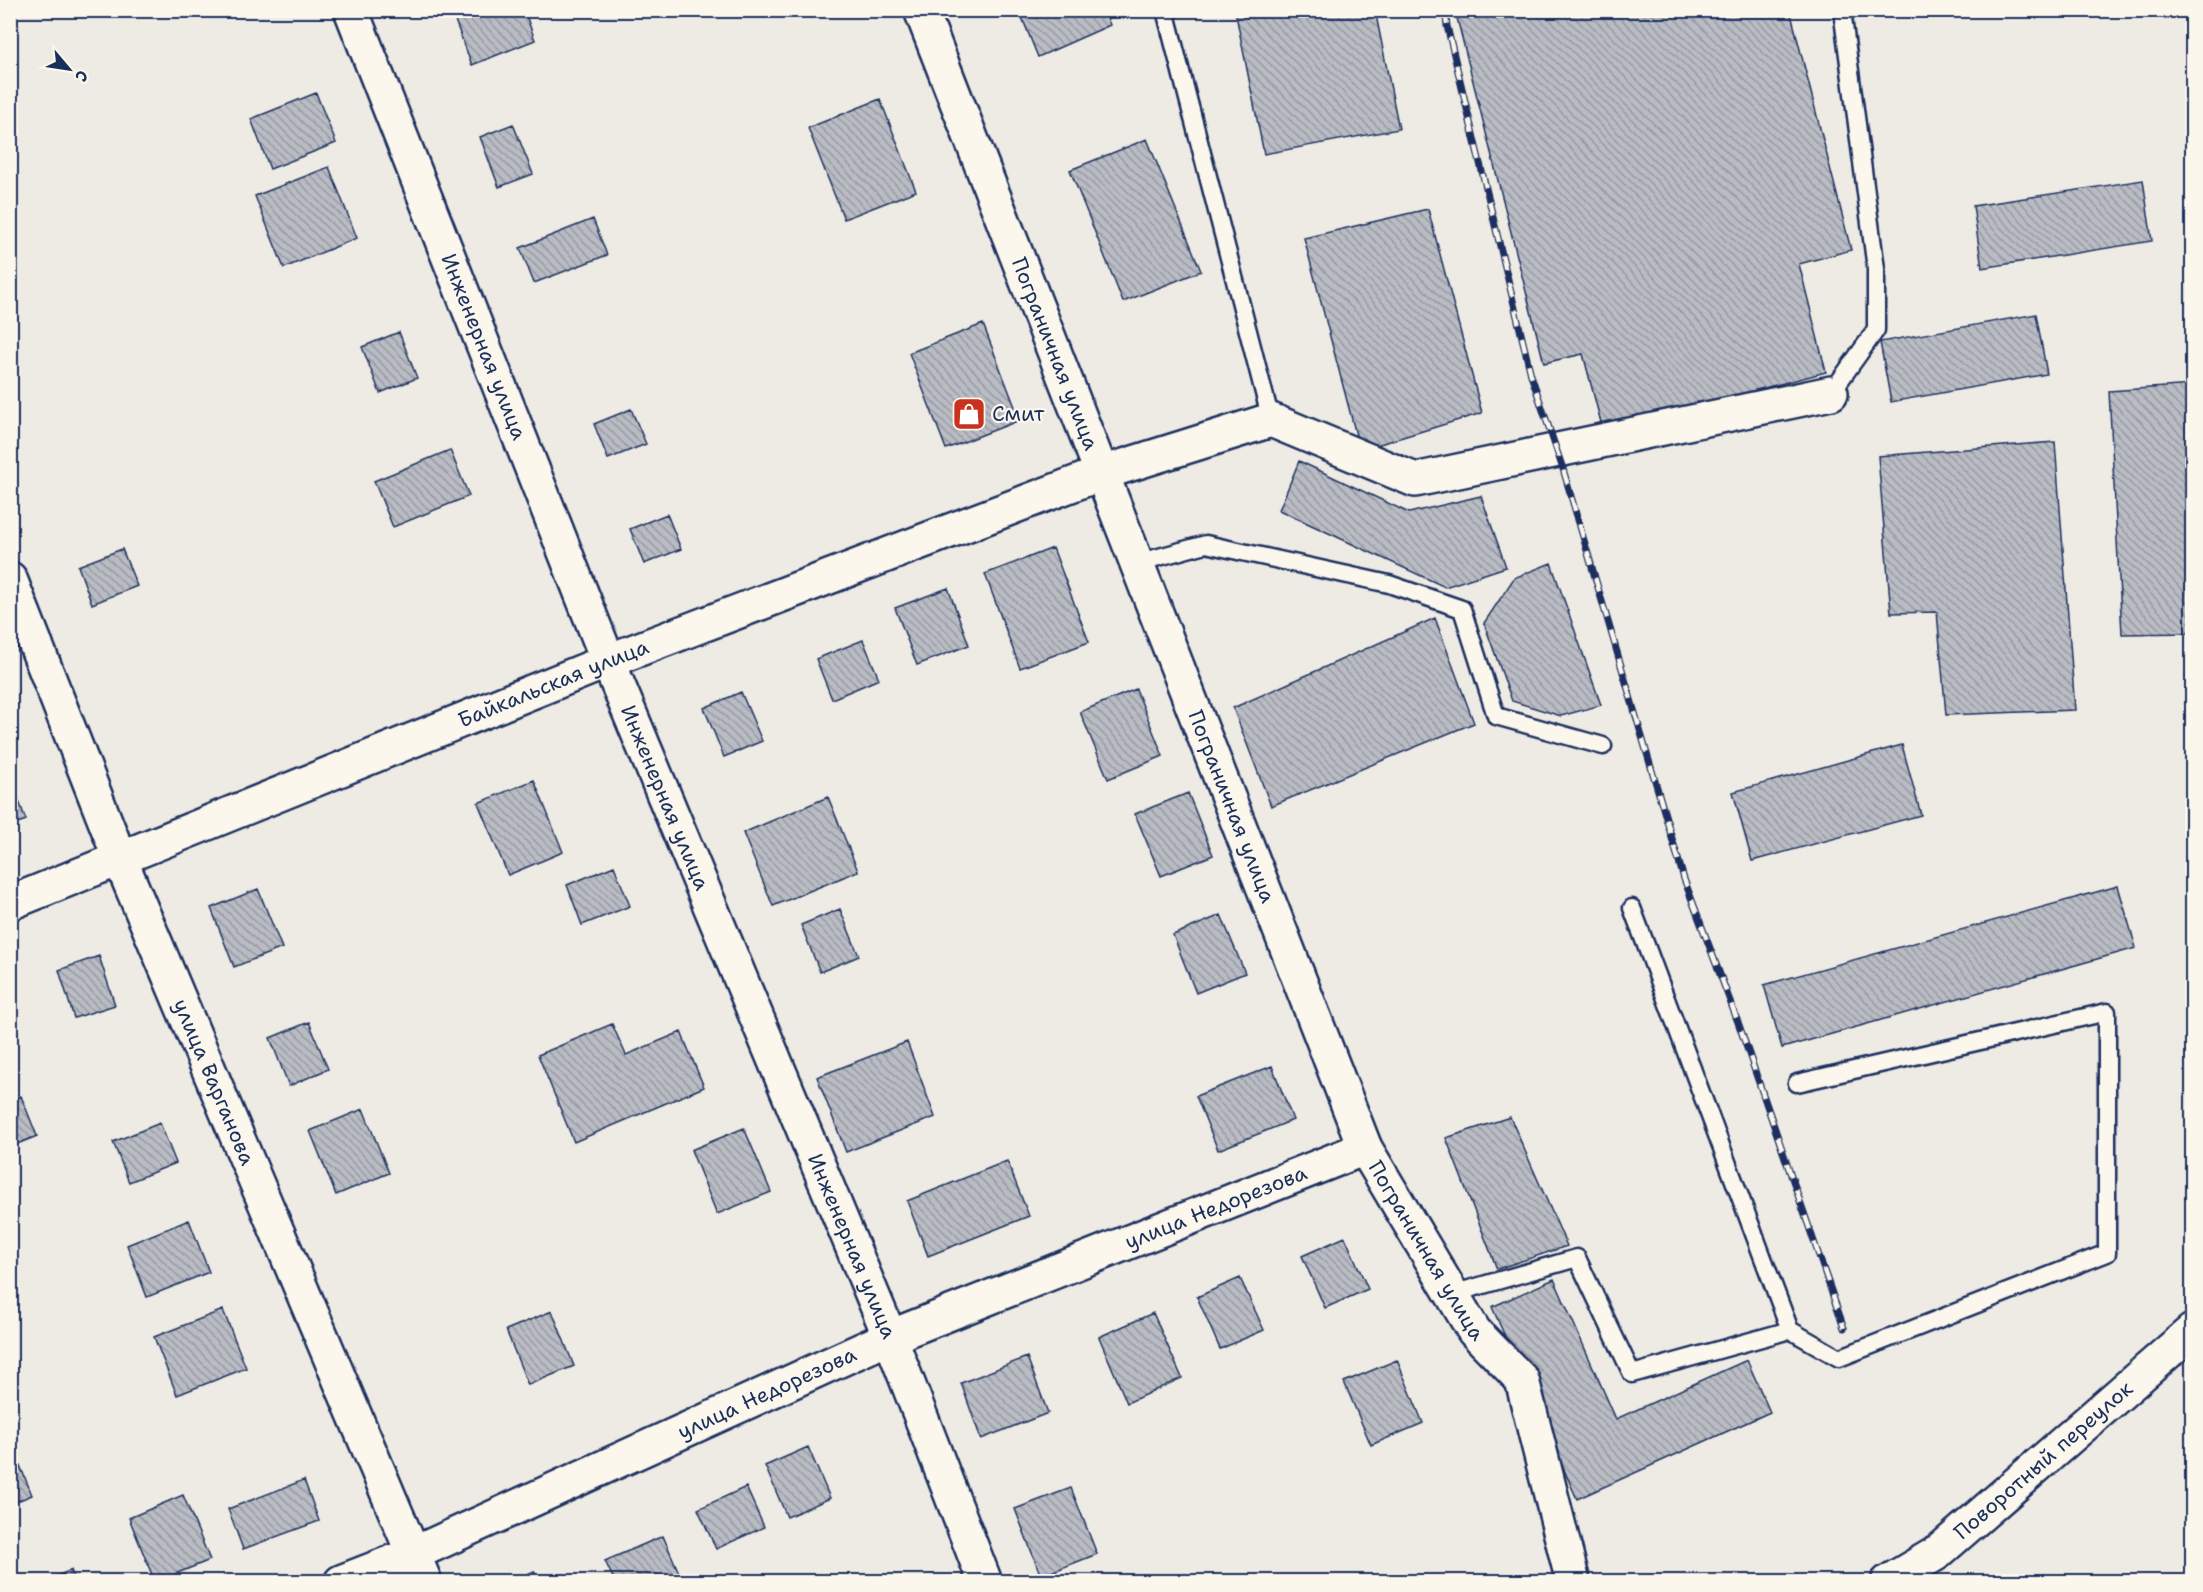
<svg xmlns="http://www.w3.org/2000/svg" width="2203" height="1592" viewBox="0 0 2203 1592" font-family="'Shantell Sans',sans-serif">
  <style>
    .building { fill: url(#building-back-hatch); stroke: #1b2f5e; stroke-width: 1.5 }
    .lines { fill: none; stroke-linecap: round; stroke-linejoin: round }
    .lane-casing { stroke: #1b2f5e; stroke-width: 21 }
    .street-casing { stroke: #1b2f5e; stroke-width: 38 }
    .lane { stroke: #fbf7ec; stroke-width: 16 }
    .street { stroke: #fbf7ec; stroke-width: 33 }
    .rail-casing { stroke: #1b2f5e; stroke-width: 7 }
    .rail { stroke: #fbf7ec; stroke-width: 4.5; stroke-dasharray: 14; stroke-linecap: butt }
    .labels { text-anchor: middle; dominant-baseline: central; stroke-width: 4.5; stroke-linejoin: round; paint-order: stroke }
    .street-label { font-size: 21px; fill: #1b2f5e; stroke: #fbf7ec }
    .poi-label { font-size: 21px; fill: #1b2f5e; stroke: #fbf7ec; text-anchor: start }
  </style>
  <defs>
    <pattern id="building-back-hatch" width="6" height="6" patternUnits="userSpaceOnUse" patternTransform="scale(1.5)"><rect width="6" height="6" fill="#b9bcc3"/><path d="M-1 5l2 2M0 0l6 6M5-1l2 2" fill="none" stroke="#9699a2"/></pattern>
  </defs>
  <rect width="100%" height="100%" fill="#eeebe4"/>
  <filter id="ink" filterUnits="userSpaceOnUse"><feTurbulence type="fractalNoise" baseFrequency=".0167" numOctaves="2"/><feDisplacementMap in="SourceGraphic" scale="12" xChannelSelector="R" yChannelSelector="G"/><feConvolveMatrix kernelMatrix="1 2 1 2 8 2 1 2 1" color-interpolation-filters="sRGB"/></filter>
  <g filter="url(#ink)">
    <path class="building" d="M451 10H524L535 40 472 65Z
      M1019 10H1104L1110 25 1038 57Z
      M1235 10H1375L1399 129 1264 154Z
      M1455 10H1790L1851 250 1799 264 1826 372 1603 430 1583 354 1544 363Z
      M316 93 336 143 270 169 251 119Z
      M880 99 916 191 844 219 808 128Z
      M513 124 533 174 499 187 480 137Z
      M1147 139 1201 271 1123 302 1070 170Z
      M329 167 357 238 284 268 255 196Z
      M2143 180 2152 241 1982 268 1973 206Z
      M1428 209 1482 413 1360 450 1304 238Z
      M593 219 607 255 534 283 520 248Z
      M2036 314 2047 374 1891 402 1880 342Z
      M983 324 1020 420 946 449 909 353Z
      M399 332 417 378 380 393 362 347Z
      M2192 385V633L2122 634 2109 391Z
      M631 409 646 444 608 459 594 424Z
      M2055 442 2075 710 1946 715 1937 612 1891 613 1878 456Z
      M450 450 469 496 393 527 374 481Z
      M1299 461 1409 513 1481 496 1506 567 1445 587 1279 510Z
      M667 514 681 549 644 564 630 529Z
      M1053 548 1089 642 1020 668 985 574Z
      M122 549 137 586 92 604 78 566Z
      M1551 563 1601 705 1561 716 1512 701 1484 623 1514 578Z
      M948 588 969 645 917 665 895 608Z
      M1435 618 1474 723 1271 806 1233 708Z
      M863 640 879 679 832 699 816 659Z
      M1136 689 1163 756 1108 779 1080 712Z
      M741 692 762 741 724 757 704 708Z
      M1902 745 1921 815 1752 861 1733 792Z
      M11 780 26 820 10 826V781Z
      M534 780 563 852 508 875 478 803Z
      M1188 793 1213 855 1161 876 1135 814Z
      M828 797 858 871 773 906 743 833Z
      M614 866 630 906 582 925 567 885Z
      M2118 886 2136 948 1782 1048 1764 985Z
      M258 889 282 948 234 967 211 908Z
      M840 909 859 956 820 972 801 925Z
      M1221 915 1245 973 1196 993 1173 935Z
      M99 956 115 1005 74 1018 59 970Z
      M309 1022 328 1069 289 1086 270 1038Z
      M612 1024 626 1055 681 1032 704 1087 574 1142 538 1055Z
      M907 1042 935 1117 846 1152 817 1077Z
      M1272 1066 1293 1120 1218 1150 1196 1096Z
      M21 1096 37 1136 10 1147V1101Z
      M363 1109 389 1173 336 1195 310 1131Z
      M1510 1117 1567 1246 1497 1269 1446 1138Z
      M160 1123 176 1163 129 1182 113 1142Z
      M744 1128 771 1192 717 1214 691 1150Z
      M1007 1161 1029 1216 928 1256 907 1201Z
      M189 1220 209 1272 147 1297 127 1245Z
      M1345 1237 1368 1289 1325 1308 1302 1256Z
      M1240 1278 1264 1330 1220 1349 1197 1297Z
      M1554 1279 1616 1419 1747 1360 1770 1412 1577 1499 1492 1307Z
      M223 1310 246 1368 177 1395 154 1337Z
      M552 1311 574 1366 528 1385 506 1330Z
      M1153 1313 1182 1378 1127 1403 1099 1337Z
      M1027 1357 1048 1413 981 1439 961 1383Z
      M1397 1360 1423 1423 1371 1445 1344 1382Z
      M808 1447 830 1498 787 1517 765 1466Z
      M17 1458 32 1495 10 1504V1460Z
      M304 1480 319 1521 243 1549 228 1509Z
      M746 1487 764 1527 716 1549 698 1509Z
      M1071 1488 1097 1554 1041 1576 1015 1509Z
      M183 1495 210 1560 155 1582 129 1518Z
      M663 1536 683 1582H615L605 1561Z
      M71 1570 75 1582H43Z
      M534 1571 539 1582H510Z"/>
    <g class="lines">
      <g class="lane-casing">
        <path id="lane" d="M1165 10 1271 420
          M1831 393 1876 330V269L1842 10
          M1137 563 1206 544 1389 584 1462 609 1496 716 1603 746
          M1632 908 1790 1330
          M1452 1294 1577 1258 1632 1374 1790 1330 1839 1358 2107 1253V1012L1797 1083"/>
      </g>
      <g class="street-casing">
        <g id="street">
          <path id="s1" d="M351 10 608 661 890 1337 985 1582"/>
          <path id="s2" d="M921 10 1365 1148 1474 1331 1522 1380 1573 1582"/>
          <path id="s3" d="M10 579 120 859 425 1582"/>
          <path id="s4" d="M10 903 608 661 1102 473 1271 420 1415 480 1831 393"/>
          <path id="s5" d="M341 1582 413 1554 890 1337 1365 1148"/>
          <path id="s6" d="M1888 1582 1937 1553 2192 1331"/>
        </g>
      </g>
      <use href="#lane" class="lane"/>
      <use href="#street" class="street"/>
      <g class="rail-casing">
        <path id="rail" d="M1445 10 1447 26 1531 375 1563 469 1684 879 1739 1025 1844 1328"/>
      </g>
      <use href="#rail" class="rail"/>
    </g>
  </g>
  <defs>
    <g id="shop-square" transform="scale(1.725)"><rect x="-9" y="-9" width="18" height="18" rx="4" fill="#c8321e" stroke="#fbf7ec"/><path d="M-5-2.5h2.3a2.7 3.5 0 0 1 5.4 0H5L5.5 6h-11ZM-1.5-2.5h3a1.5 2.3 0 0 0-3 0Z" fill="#fff"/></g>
  </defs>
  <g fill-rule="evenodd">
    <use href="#shop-square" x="969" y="414"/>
  </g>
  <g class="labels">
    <g class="street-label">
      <text stroke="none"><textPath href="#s1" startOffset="362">Инженерная улица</textPath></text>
      <text stroke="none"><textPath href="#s2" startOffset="369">Пограничная улица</textPath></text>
      <text stroke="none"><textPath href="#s4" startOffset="586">Байкальская улица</textPath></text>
      <text stroke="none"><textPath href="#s1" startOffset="848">Инженерная улица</textPath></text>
      <text stroke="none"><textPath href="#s2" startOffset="855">Пограничная улица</textPath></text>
      <text stroke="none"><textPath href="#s3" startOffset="543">улица Варганова</textPath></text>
      <text stroke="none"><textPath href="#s5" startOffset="952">улица Недорезова</textPath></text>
      <text stroke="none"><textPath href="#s1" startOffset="1334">Инженерная улица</textPath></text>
      <text stroke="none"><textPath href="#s2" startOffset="1341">Пограничная улица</textPath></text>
      <text stroke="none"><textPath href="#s5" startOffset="466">улица Недорезова</textPath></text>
      <text stroke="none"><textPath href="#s6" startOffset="198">Поворотный переулок</textPath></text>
    </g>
    <g class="poi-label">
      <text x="992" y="414">Смит</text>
    </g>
  </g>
  <rect width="2203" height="1592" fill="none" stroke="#fbf7ec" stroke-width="36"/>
  <rect x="18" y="18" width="2167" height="1556" fill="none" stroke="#1b2f5e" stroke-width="2" filter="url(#ink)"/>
  <g transform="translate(69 69) rotate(119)" stroke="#fbf7ec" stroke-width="4.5" paint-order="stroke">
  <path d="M0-4.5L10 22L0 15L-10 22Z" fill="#1b2f5e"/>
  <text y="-9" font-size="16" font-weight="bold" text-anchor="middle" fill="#1b2f5e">С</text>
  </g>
</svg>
